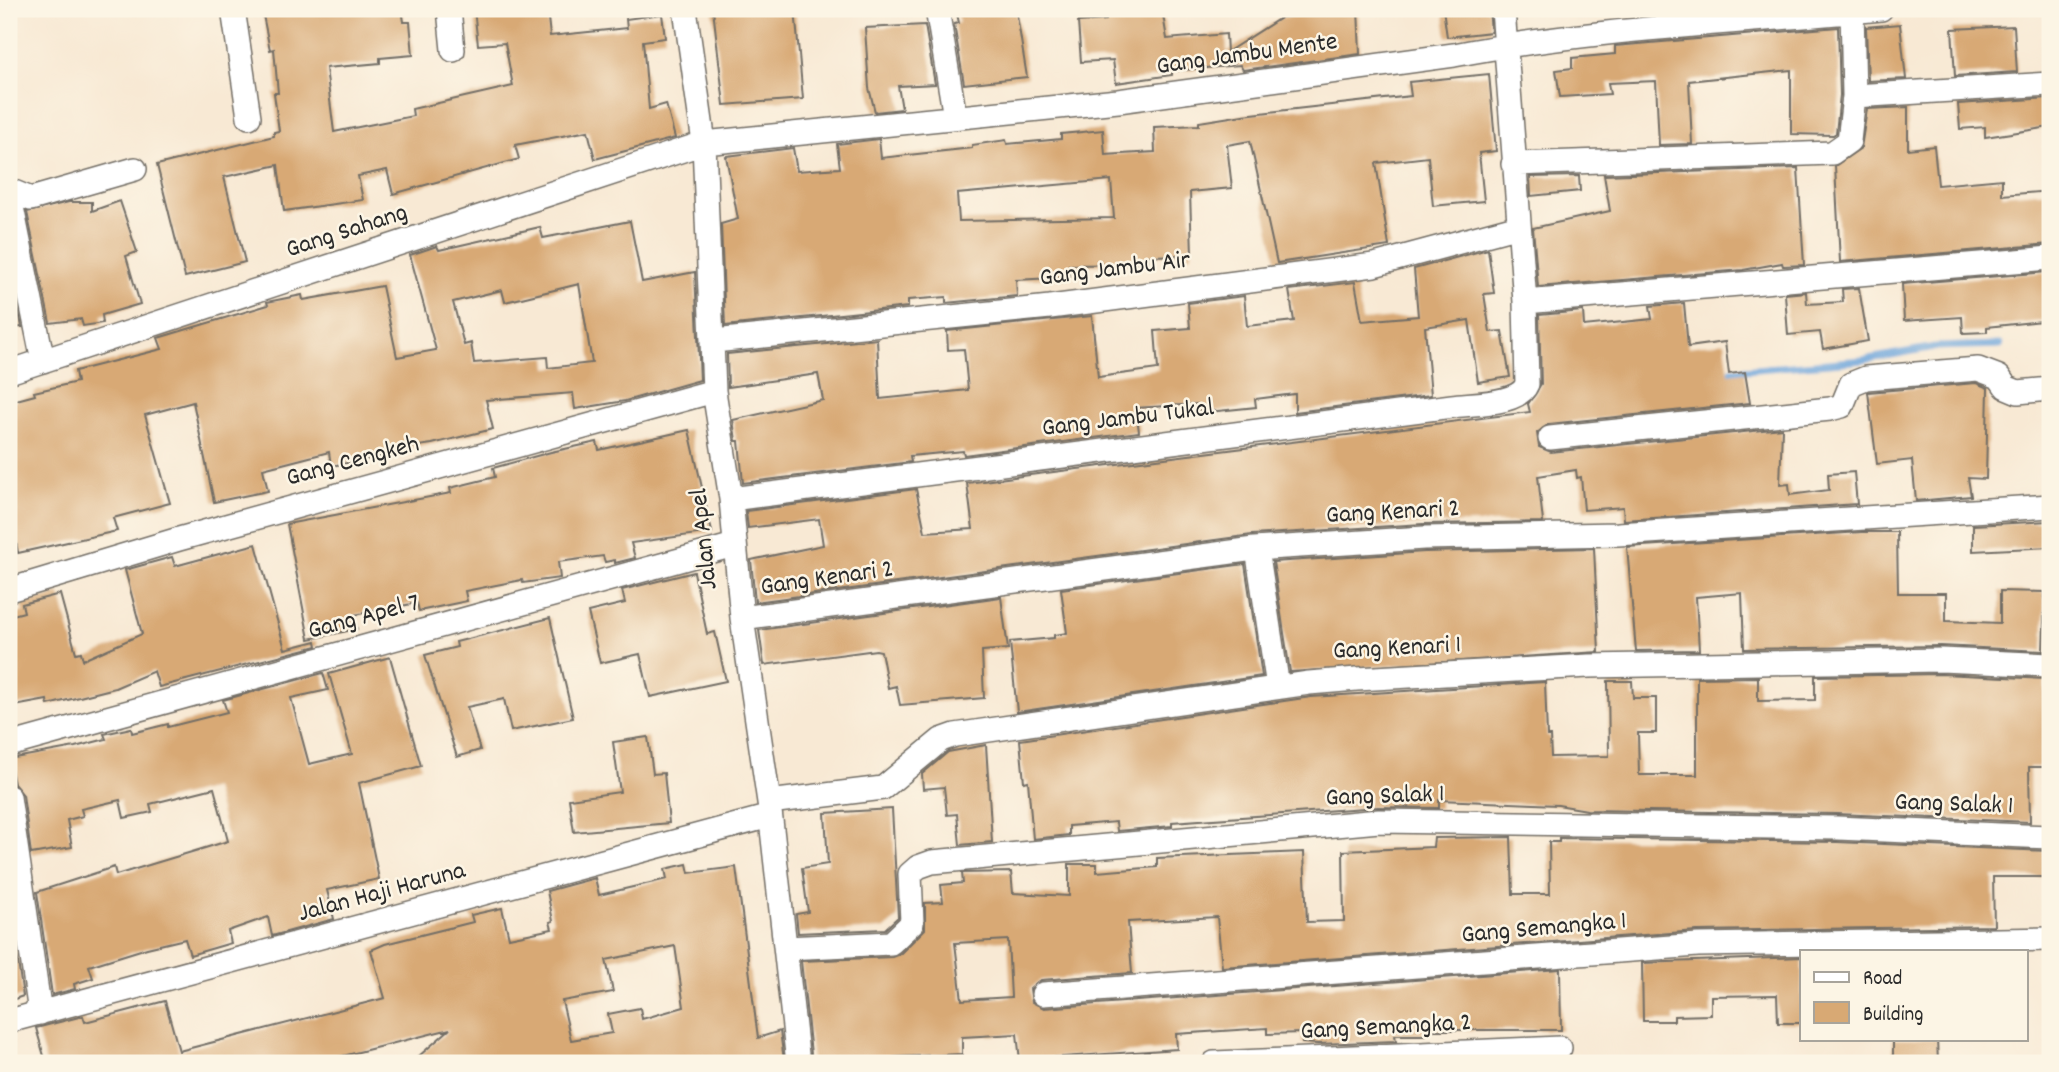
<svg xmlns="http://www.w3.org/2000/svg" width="2059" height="1072" viewBox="0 0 2059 1072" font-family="Dekko,sans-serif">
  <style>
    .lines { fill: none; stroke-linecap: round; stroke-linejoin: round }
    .stream { stroke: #6da5dc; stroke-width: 7 }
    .building { fill: #d8a974; fill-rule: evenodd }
    .street-casing { stroke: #736e66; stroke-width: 26 }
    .street { stroke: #fff; stroke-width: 23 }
    .labels { text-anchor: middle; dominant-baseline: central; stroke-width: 5; stroke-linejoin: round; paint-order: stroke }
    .street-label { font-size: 26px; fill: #2b2b2b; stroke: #fcf5e5 }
  </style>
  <rect width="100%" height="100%" fill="#fcf5e5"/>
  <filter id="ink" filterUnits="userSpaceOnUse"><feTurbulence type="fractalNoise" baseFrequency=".0143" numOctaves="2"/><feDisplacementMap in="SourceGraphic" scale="14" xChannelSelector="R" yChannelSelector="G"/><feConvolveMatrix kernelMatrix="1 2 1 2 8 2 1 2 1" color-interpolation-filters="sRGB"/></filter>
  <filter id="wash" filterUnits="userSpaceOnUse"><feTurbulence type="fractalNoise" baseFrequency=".00686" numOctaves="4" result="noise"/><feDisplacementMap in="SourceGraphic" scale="28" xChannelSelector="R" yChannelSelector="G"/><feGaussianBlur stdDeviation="1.57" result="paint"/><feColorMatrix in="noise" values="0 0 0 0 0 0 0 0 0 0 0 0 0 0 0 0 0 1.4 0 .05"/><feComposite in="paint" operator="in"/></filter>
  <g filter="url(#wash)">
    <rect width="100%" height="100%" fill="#f8e9d4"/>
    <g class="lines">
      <path class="stream" d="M1732 371 1863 360 1935 347 2000 345"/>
    </g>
    <g id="blocks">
      <path class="building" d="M297 9H402L404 22H410L413 55 380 58V63L326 68 334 132 413 116 412 109 513 86 505 43 478 45 474 9H547L550 36 627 28 626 19 662 14 665 38 643 41 649 109 666 104 675 138 595 159 588 131 515 145 519 159 393 194 387 170 358 176 363 200 284 211 278 165 224 177 245 262 185 277 157 165 274 136V132L279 131 274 93H278L274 49 270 50 263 15Z
        M713 9H795L803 99 724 105Z
        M956 9H1016L1027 77 964 84 954 24 959 23Z
        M1105 9H1162L1167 39 1226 34 1227 52 1282 17 1358 9 1360 54 1243 70 1240 65 1172 71V75L1116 83 1113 60 1081 62 1078 22 1106 20Z
        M1443 9H1489L1491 32 1447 37Z
        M1900 24 1906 79 1868 81 1866 27Z
        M925 25 935 84 898 86 902 109 875 112 869 88 865 28Z
        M2014 26 2017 72 1955 76 1952 29Z
        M1838 27 1840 95 1836 133 1833 135 1791 134V70L1689 81 1692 144 1659 145 1656 81 1608 83 1610 94 1560 97 1556 70 1572 68V58L1615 54V46Z
        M1489 74 1496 151 1479 153 1484 201 1433 206 1428 157 1376 163 1389 246 1277 263 1250 141 1227 145 1232 188 1190 192 1192 255 1148 256V264L1069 265 1070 277 1016 280 1017 296 946 303V297L908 300V307L725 326 721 224 738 219 726 156 793 148 797 171 840 168 837 144 879 139 881 158 972 148V145L1006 140 1007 144 1061 139V134L1103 130 1105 155 1155 152 1154 127 1199 125V122L1243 115 1411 96 1409 82ZM1111 180 1114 218 959 221 957 194Z
        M2050 98V127L1985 137V127L1960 129 1958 104Z
        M1908 107V149L1934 146 1938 185 2002 179V195L2050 191V244L1840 262 1835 166 1861 148 1867 109Z
        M1798 168 1804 265 1783 266 1782 263 1743 270 1538 287 1533 228 1610 211 1604 175Z
        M1579 176 1580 191 1531 196 1530 177Z
        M120 201 137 252 126 256 140 304 102 315 103 323 83 326 81 319 50 323 27 212 69 202H92V211Z
        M630 221 642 282 695 272 700 380 625 401 575 409 573 393 486 400 493 429 432 444 384 451 385 456 331 466 329 452 263 469 268 491 214 502 193 402 145 415 170 503 113 518 117 531 18 553 9 502V402L35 395 34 392 77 382 75 371 162 349 158 338 268 305 267 302 302 295 303 300 382 286 397 357 436 350 410 255 437 246 439 250 540 227 543 238ZM579 284 592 363 548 368 547 357 474 363 471 343 464 345 453 302 502 290 505 302Z
        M1488 249 1494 293 1484 294 1490 332 1502 331 1510 377 1478 382 1469 320 1425 327 1431 395 1295 412V394L1255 399 1256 407 1199 413 1198 404 1136 408 1139 432 964 455 963 451 910 456 911 462 743 483 739 441H736L733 420 823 400 818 374 728 387 727 354 877 339 880 399 968 390 964 349 948 350 947 331 1092 316 1098 377 1158 369 1155 331 1190 328 1188 303 1244 296 1247 326 1294 321 1289 290 1355 282 1362 321 1418 316 1414 269Z
        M9 262 22 327 9 328Z
        M2048 272 2050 320 1987 327V332L1963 333 1962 317 1904 321 1902 284Z
        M1859 288 1868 341 1823 349 1820 332 1788 335 1785 294 1806 292 1807 304 1843 302 1842 289Z
        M1684 303 1688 347 1725 342 1729 374 1745 372 1750 403 1549 424 1537 433 1539 447 1551 452 1782 428 1780 485 1789 484 1790 495 1829 490 1828 474 1854 472 1857 504 1624 520 1623 507 1584 510 1581 477 1577 478 1576 470 1538 476 1543 522 1423 524 1252 535 755 602 751 560 823 545 819 519 748 528 746 511 916 489 925 532 973 529 967 483 1530 412 1528 404 1541 384 1539 315 1583 311 1584 326 1652 319 1650 306Z
        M1976 383 1988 388 1986 479 1968 478 1971 496 1916 501 1912 460 1877 464 1868 392Z
        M689 430 712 532 631 543 635 558 615 563V560L605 562 603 556 558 562 560 578 523 583 522 580 465 591 467 601 419 611 417 603 354 615 357 629 309 639 287 524 451 493 450 488 495 477 493 468 551 452 597 442 599 450Z
        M2050 521V547L1973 551V525Z
        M1862 532H1897L1898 593H1946V621L2000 623V591L2045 592 2043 651 1941 646 1744 649 1742 593 1696 597 1699 650 1636 651 1627 547Z
        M256 544 285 649 316 641 317 646 159 687 154 671 115 688 48 705 47 700 9 707V616L24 612 22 604 60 594 76 653 81 652 83 660 142 634 125 570 172 557 175 566Z
        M1594 548 1599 652 1290 672 1273 562 1425 552Z
        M1245 564 1262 676 1017 712 1010 642 1054 638V635L1067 633 1061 589Z
        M694 572 707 634 715 632 726 681 650 697 640 654 600 663 588 612 625 603 622 590Z
        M1001 597 1008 649 982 651 984 698 900 705 896 686 888 688 881 651 876 650 764 665 759 630Z
        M550 618 573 718 511 731 504 699 467 707 480 750 457 757 425 655 457 647 456 642Z
        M390 657 421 766 359 783 379 879 327 890 334 919 272 936 268 917 228 931 231 943 190 955 185 939 147 948 89 966 93 978 74 984 75 989 52 995 37 892 114 867 116 875 228 841 214 788 150 804 152 812 124 818 120 800 81 809 83 816 67 820 72 847 31 854 23 795 14 784 9 759 75 747 106 739 104 734 131 728 132 733 168 724V727L227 712 223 700 323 673 328 690 291 698 309 764 352 754 329 674Z
        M1941 674 2045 679V710H2050V767H2029L2030 822 1837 814 1587 810 1558 805 1439 800V808L1378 807 1172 822V826L1117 831 1116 822 1069 826V835L1033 839 1028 781 1024 782 1020 740 1311 697 1545 682 1547 736H1550L1551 757 1609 756 1608 681H1632L1633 698H1656V733H1638L1639 775H1697V678L1758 677V701L1815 700V676Z
        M648 737 653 774 664 773 669 823 574 832 569 799 620 792 613 742Z
        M986 745 992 842 960 845 957 814 947 815 944 787 923 789 922 774 948 752Z
        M892 809 898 917 885 929 798 933 796 914 808 912 802 868 828 864 825 813Z
        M1511 837 1513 894H1550L1549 842H1559V838L1837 842 2049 851V877H1993L1994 926 1697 931 1222 967 1217 917 1128 922 1132 973 1041 980 1030 989 1032 1002 1044 1008 1560 969 1561 1030H1426V1035H1395L1396 1041 1318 1044 1302 1043V1033L1267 1034V1028L1176 1034 1177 1049 1020 1060 1017 1034 962 1037V1054L897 1057 864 1063H812L801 961 892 957 900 954 925 929V903L943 902 941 885 963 883 962 873 1011 872 1013 893 1069 896V864H1097V872L1157 867V858L1304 852 1307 922 1344 921 1343 851 1433 847 1434 838ZM1008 940 1011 997 962 1000 955 943Z
        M687 864 689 873 736 867 758 1038 780 1031 784 1060 775 1063H411L450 1029 315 1063H46L36 1028 83 1016 85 1022 165 1001 179 1051 385 998 371 950 385 944 473 922 471 915 502 908 509 938 552 929 550 922 553 921 547 891 595 878 599 895 667 879 665 869ZM675 946 684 1007 642 1019 640 1008 608 1014 612 1033 571 1040 562 1001 613 992 606 960Z
        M9 901 23 996 9 1001Z
        M1802 957V1023H1778L1777 995 1711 996V1015L1674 1016V1021H1643L1642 963Z
        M1893 1039H1937L1938 1063H1893Z"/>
    </g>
  </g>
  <g filter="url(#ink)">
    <use href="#blocks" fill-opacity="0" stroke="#736e66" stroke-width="2"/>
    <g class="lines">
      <g class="street-casing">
        <path id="street" d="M233 9 249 117
          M449 9 453 50
          M685 9 704 143 714 391 731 499 742 618 769 802 798 1063
          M937 9 955 117
          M1852 9 1854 96 2050 84
          M1513 164 1832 153 1849 141 1854 96
          M9 190 31 199 135 169
          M9 192 43 361
          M1525 302 2050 258
          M714 341 1050 307 1374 265 1519 226
          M9 372 704 143 1118 101 1454 55C1595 28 1739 23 1881 9
          M1550 438 1830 409 1842 406 1851 384 1866 378 1978 369 1999 377 2006 387 2018 392 2050 389
          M731 499 1452 406C1472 403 1519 405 1527 384L1525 302 1503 9
          M1257 549 1278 687
          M9 590 179 539 714 391
          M742 618 1254 549 1424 538 1618 534 2050 506
          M9 745 734 545
          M9 797 40 1013
          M769 802 883 788 941 740 955 735 1309 683 1357 679 1589 666 1941 660 2050 665
          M786 948 891 943 912 923 910 874 918 867 932 862 1379 821 1837 828 2050 837
          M1043 994 1698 945 2050 939
          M9 1021 770 816
          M1214 1063 1560 1048"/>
      </g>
      <use href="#street" class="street"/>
    </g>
  </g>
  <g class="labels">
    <g class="street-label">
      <text transform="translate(1247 55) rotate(-8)">Gang Jambu Mente</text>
      <text transform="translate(347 232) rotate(-18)">Gang Sahang</text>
      <text transform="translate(1115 270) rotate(-7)">Gang Jambu Air</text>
      <text transform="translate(1128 419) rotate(-7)">Gang Jambu Tukal</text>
      <text transform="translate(353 462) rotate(-15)">Gang Cengkeh</text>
      <text transform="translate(1393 513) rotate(-3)">Gang Kenari 2</text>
      <text transform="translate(705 539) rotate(-96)">Jalan Apel</text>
      <text transform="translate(827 579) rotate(-8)">Gang Kenari 2</text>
      <text transform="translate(364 618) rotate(-15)">Gang Apel 7</text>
      <text transform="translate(1397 649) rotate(-3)">Gang Kenari 1</text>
      <text transform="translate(1385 797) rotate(-2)">Gang Salak 1</text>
      <text transform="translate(1954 805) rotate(2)">Gang Salak 1</text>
      <text transform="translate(382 893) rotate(-15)">Jalan Haji Haruna</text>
      <text transform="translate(1544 929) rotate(-5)">Gang Semangka 1</text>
      <text transform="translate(1386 1028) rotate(-3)">Gang Semangka 2</text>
    </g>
  </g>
  <rect width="2059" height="1072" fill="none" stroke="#fcf5e5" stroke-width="35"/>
  <rect x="1800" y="950" width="228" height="91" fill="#fcf5e5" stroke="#a8a49b" stroke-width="2"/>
  <rect x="1814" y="972" width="35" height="10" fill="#ffffff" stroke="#a8a49b" stroke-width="2"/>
  <text x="1863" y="984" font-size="21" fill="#2b2b2b">Road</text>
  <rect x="1814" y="1002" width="35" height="21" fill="#d8a974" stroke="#a8a49b" stroke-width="2"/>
  <text x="1863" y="1020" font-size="21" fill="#2b2b2b">Building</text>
</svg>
